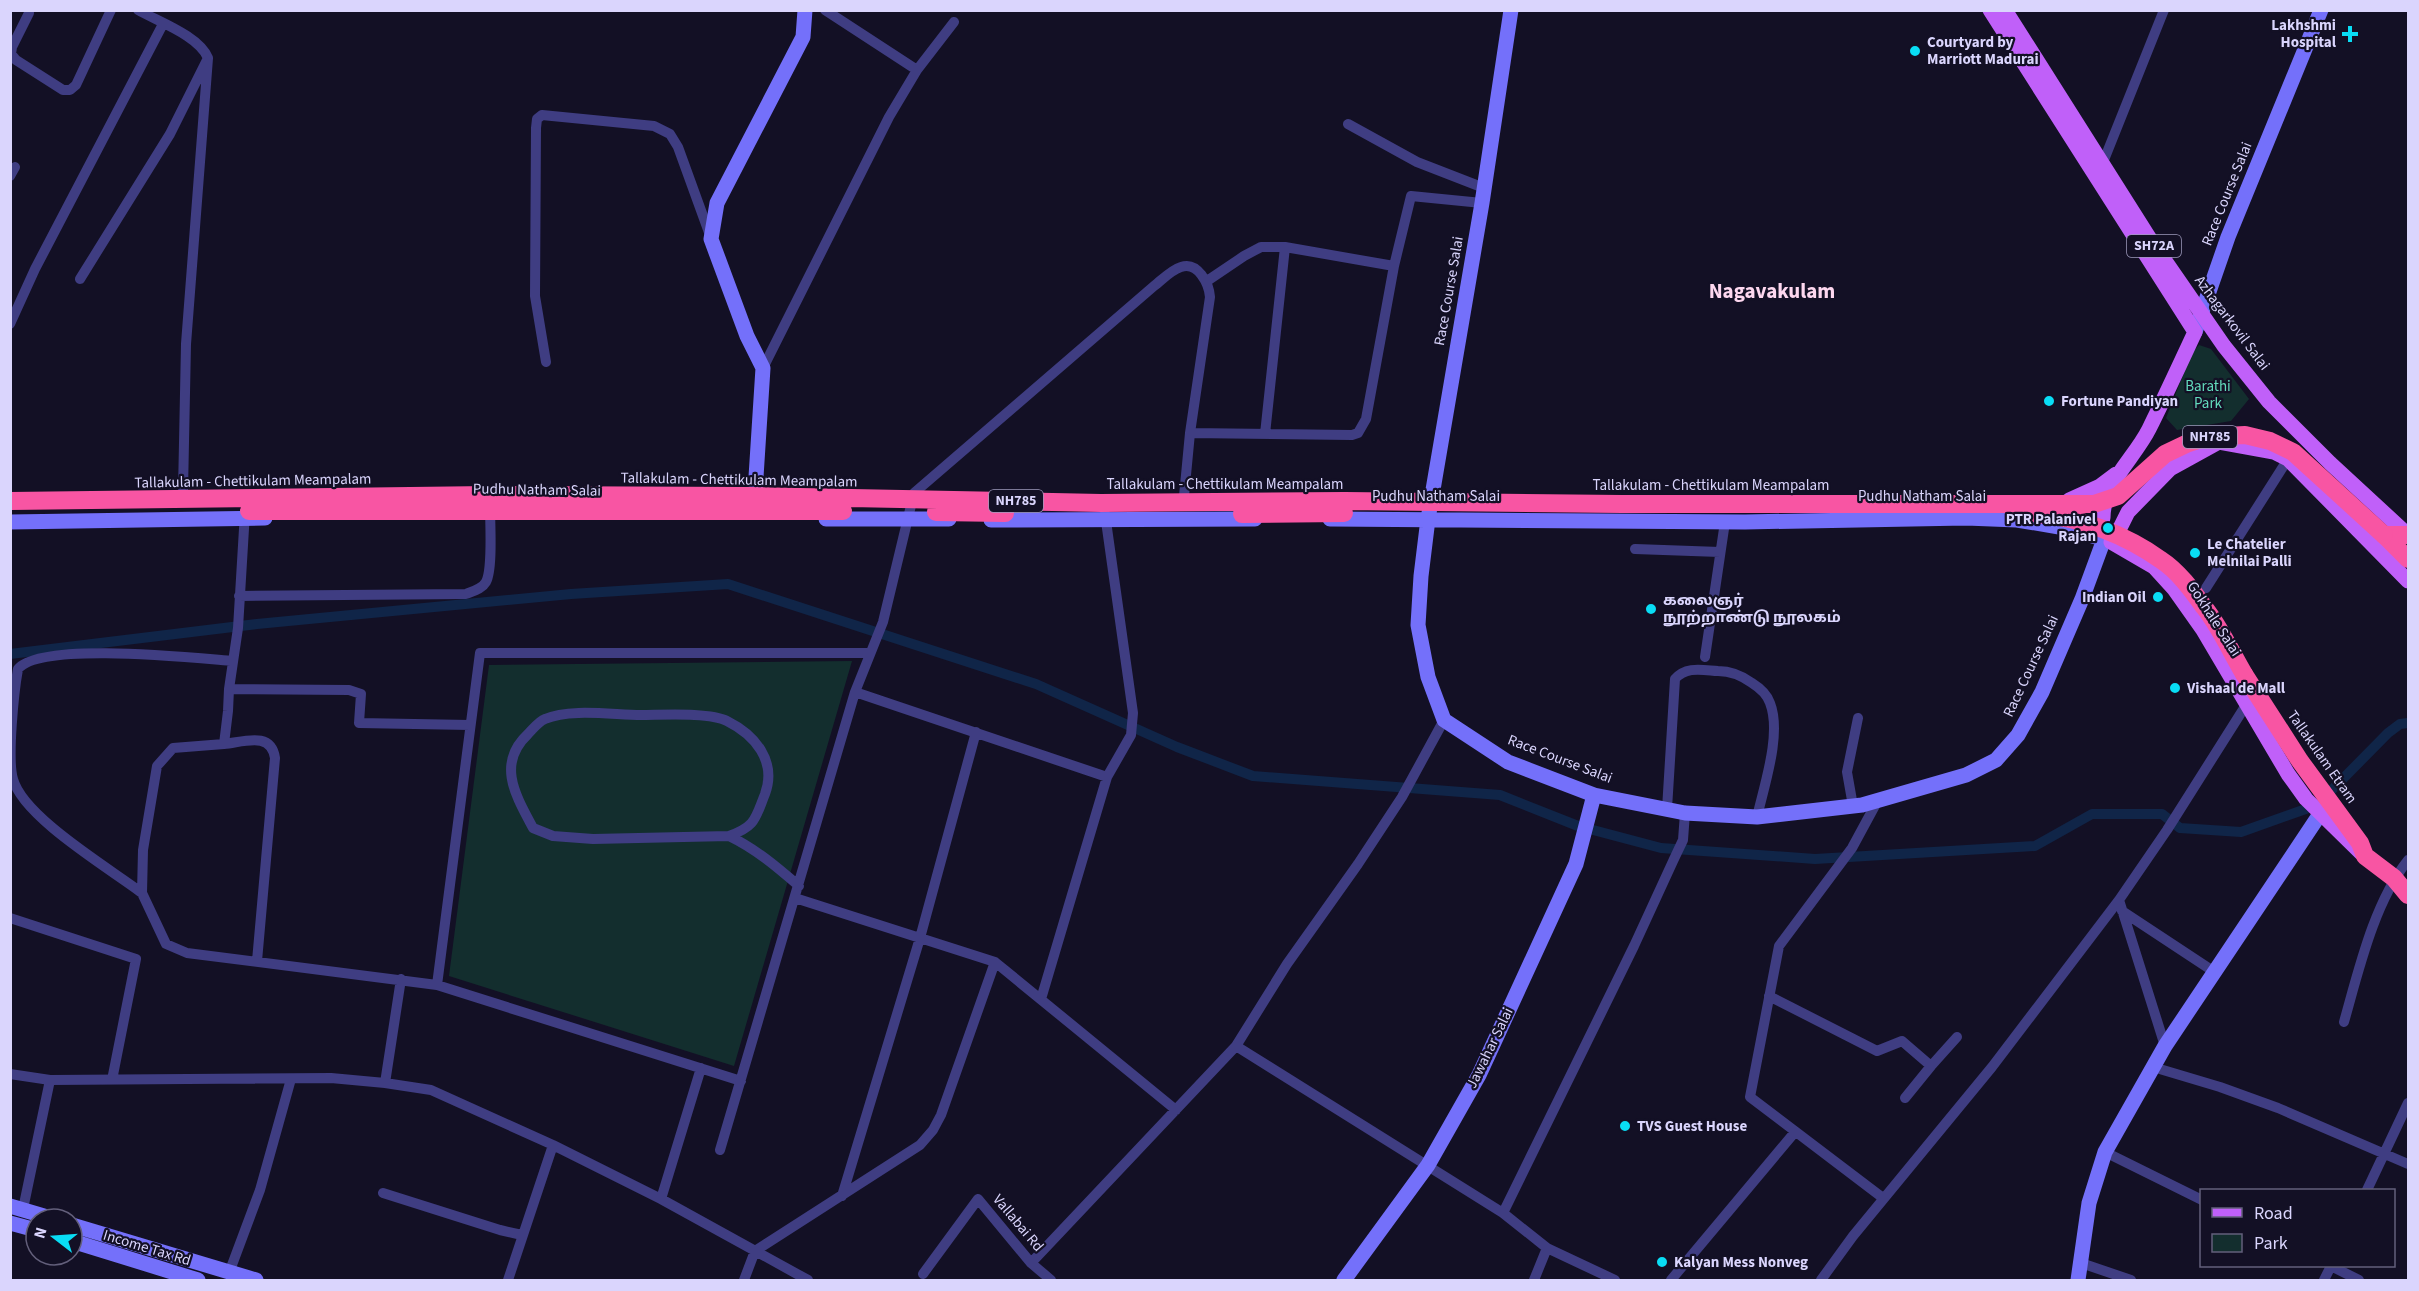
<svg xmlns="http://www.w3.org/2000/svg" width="2419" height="1291" viewBox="0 0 2419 1291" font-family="'Source Sans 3','Noto Sans Tamil',sans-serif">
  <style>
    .green { fill: #132e2e }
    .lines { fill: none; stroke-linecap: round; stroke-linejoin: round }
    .canal { stroke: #102548; stroke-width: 10 }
    .street { stroke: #3f3d82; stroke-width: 10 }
    .secondary { stroke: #7470fa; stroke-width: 15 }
    .primary { stroke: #c060f9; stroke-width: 15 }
    .highway { stroke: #f855a3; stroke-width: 18 }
    .highway-bridge { stroke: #f855a3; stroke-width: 18 }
    .poi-dot { fill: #09ddf5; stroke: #131025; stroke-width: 2 }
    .labels { text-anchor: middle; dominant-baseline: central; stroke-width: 4.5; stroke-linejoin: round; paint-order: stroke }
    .shield { fill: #131025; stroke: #9e9abc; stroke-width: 1.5 }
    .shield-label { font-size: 14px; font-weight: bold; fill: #dad5fd }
    .poi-label { font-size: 15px; font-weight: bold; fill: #dad5fd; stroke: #131025; text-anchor: start }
    .street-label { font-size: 15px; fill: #dad5fd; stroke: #131025 }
    .park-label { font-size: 15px; fill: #63dbbd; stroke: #131025 }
    .district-label { font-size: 21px; font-weight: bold; fill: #fdd7ef; stroke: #131025 }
  </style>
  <rect width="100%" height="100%" fill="#131025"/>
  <path class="green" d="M2199 345 2211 349 2249 399 2231 421 2177 430 2166 418 2192 353Z
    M852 661 734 1066 449 976 489 665Z"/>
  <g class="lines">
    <path class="canal" d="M10 654 257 624 571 594 728 584 1036 684 1177 747 1253 776 1500 795 1578 826 1661 848 1815 859 2035 846 2092 814H2162L2180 828 2241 832 2317 805 2388 733 2400 724 2408 723"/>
    <path class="street" d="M29 13 12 47 11 54 16 60 63 90H70L76 85 111 10
      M917 70 954 22
      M1348 124 1417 162 1484 188
      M2102 165 2164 10
      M10 176 15 167
      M1394 266 1411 196 1482 203
      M80 279 170 134 208 58C199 36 159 22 138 10
      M10 324 35 269 163 24
      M546 362 535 296 536 128 537 119 542 115 654 126 670 134 678 147 711 238
      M763 368 889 117 917 70 825 10
      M1190 433 1352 435 1358 433 1366 419 1394 266 1285 247H1261L1244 256 1207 281
      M1265 434 1285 247
      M183 491 186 344 208 58
      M245 512 238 628 229 689 228 711 224 744 173 748 157 766 143 850 142 893 166 944 187 953 437 985 741 1081
      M1105 514 1133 713 1131 735 1107 777
      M1635 549 1720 552
      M2206 588 2288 459
      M239 596 466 594C473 591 482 589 486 582 493 569 490 523 490 507
      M1705 657 1725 522
      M229 689 349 690 361 694 359 723 470 725
      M855 692 1107 777 1041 999
      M224 744C244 742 271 731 275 758L257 961
      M1878 800 1852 848 1779 946 1750 1097 1883 1198
      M1853 806 1847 772 1858 718
      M1667 809 1675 679C1686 666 1702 670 1718 671 1731 671 1741 675 1752 683 1760 688 1767 694 1770 703 1782 734 1764 786 1757 817
      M729 836C756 826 755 819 765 794 777 761 755 735 727 721 710 712 662 715 641 715 614 715 570 708 545 719 539 721 533 729 528 734 496 764 516 796 533 828L553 836 593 839 729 836C756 849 777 867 799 886
      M142 893C109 868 23 817 13 779 7 759 14 691 18 669 40 641 195 658 233 661
      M795 898 995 962 1176 1110
      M2119 900 2165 1046
      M2122 911 2216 973
      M10 918 136 959 112 1080
      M437 985 480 653H870
      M1769 996 1877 1051 1902 1041 1931 1066 1957 1037
      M2344 1022C2359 969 2374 903 2408 860
      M1236 1046 1503 1213 1547 1248 1615 1280
      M2153 1067 2220 1087 2278 1108 2408 1164
      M10 1074 50 1080 331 1078 385 1083 431 1090 553 1145 661 1199 808 1280
      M385 1083 401 979
      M1905 1098 1931 1066
      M720 1150 855 692 883 622 914 493 1154 286C1162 280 1171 270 1181 267 1198 261 1209 284 1210 297L1190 433 1184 496
      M2105 1152 2202 1200
      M2367 1190 2408 1103
      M383 1193 500 1230 522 1235
      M842 1196 920 938 976 732
      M661 1199 701 1068
      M23 1209 50 1080
      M1503 1213 1634 946 1674 859 1683 840 1685 813
      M1031 1263 1236 1046 1287 964 1358 864 1402 797 1444 720
      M2081 1263 2131 1280
      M2331 1266 2359 1280
      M229 1273 260 1190 291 1079
      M923 1274 978 1199 1031 1263 1051 1280
      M508 1280 553 1145
      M744 1280 755 1251 920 1145 933 1130 941 1115 995 962
      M1534 1280 1547 1248
      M1671 1280 1795 1132
      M1821 1280 1853 1236 1992 1067 2119 900 2167 830 2246 705
      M2324 1280 2331 1266"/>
    <path class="secondary" d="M1511 10 1482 203 1428 519 1421 576 1418 625 1428 677 1444 720 1508 762 1594 795 1685 813 1757 817 1862 805 1966 775 1996 760 2018 735 2042 692 2082 599 2103 542
      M2195 332 2228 237 2321 10
      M754 508 763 368 747 336 711 239 717 203 803 37 805 10
      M826 519H949
      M1330 519 1745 522 1966 518 2017 520 2065 528 2096 537
      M991 520 1255 519
      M10 522 265 518
      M10 1206 54 1219
      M10 1223 36 1230
      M72 1225 256 1280
      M72 1241 198 1280
      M1344 1280 1428 1165 1479 1075 1576 864 1594 795
      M2078 1280 2089 1203 2105 1152 2165 1046 2320 814"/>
    <path class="primary" d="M1990 10 2195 332
      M2005 10 2150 239 2224 346 2269 402 2330 463 2408 535
      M2069 500 2100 486 2116 474
      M2103 518C2103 483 2134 459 2149 429 2165 397 2180 364 2195 332
      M2120 528 2128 512 2170 469 2219 442 2274 452 2288 459 2408 581
      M2111 542 2154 567 2174 589 2203 630 2288 774 2306 799 2361 853"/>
    <path class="highway" d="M2384 535 2408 559
      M2384 535H2408
      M2244 674 2300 761 2360 843 2365 856 2394 878 2408 895"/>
    <path class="highway-bridge" d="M10 501 488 495 751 496 1101 503 1345 501 1622 504H2094L2118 496 2165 454 2186 444 2207 437 2245 435 2270 441 2293 452 2384 535
      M249 511H843
      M936 512 1005 513
      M1242 514 1344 513
      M2037 514C2080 517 2126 535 2161 560 2178 571 2192 590 2204 607 2220 627 2231 652 2244 674"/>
  </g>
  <g class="poi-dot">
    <path d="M2347 25h6v6h6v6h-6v6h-6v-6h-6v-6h6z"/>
    <circle cx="1915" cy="51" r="6"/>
    <circle cx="2049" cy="401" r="6"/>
    <circle cx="2108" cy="528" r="6"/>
    <circle cx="2195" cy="553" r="6"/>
    <circle cx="2158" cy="597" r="6"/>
    <circle cx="1651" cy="609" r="6"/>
    <circle cx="2175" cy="688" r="6"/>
    <circle cx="1625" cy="1126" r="6"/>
    <circle cx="1662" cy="1262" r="6"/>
  </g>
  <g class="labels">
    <g class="shield">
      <rect x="2127" y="235" width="54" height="22" rx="4.5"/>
      <rect x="2183" y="426" width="54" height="22" rx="4.5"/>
      <rect x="989" y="490" width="54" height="22" rx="4.5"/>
    </g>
    <g class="shield-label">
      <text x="2154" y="246">SH72A</text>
      <text x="2210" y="437">NH785</text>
      <text x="1016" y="501">NH785</text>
    </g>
    <g class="poi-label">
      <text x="2336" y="25" text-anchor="end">Lakhshmi<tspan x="2336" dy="17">Hospital</tspan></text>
      <text x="1927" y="42">Courtyard by<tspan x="1927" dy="17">Marriott Madurai</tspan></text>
      <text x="2061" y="401">Fortune Pandiyan</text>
      <text x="2096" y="519" text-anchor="end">PTR Palanivel<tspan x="2096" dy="17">Rajan</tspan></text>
      <text x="2207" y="544">Le Chatelier<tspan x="2207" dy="17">Melnilai Palli</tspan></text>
      <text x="2146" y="597" text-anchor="end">Indian Oil</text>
      <text x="1663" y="600">கலைஞர்<tspan x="1663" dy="17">நூற்றாண்டு நூலகம்</tspan></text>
      <text x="2187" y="688">Vishaal de Mall</text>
      <text x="1637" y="1126">TVS Guest House</text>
      <text x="1674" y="1262">Kalyan Mess Nonveg</text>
    </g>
    <g class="street-label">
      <text transform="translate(2227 194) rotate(-68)">Race Course Salai</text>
      <text transform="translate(1449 291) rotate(-80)">Race Course Salai</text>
      <text transform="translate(2232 323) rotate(53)">Azhagarkovil Salai</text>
      <text transform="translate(739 480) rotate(1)">Tallakulam - Chettikulam Meampalam</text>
      <text transform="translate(253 481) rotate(-1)">Tallakulam - Chettikulam Meampalam</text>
      <text x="1225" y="484">Tallakulam - Chettikulam Meampalam</text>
      <text x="1711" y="485">Tallakulam - Chettikulam Meampalam</text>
      <text transform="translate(537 490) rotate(1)">Pudhu Natham Salai</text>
      <text x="1436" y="496">Pudhu Natham Salai</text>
      <text x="1922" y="496">Pudhu Natham Salai</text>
      <text transform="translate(2214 619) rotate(57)">Gokhale Salai</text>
      <text transform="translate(2031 666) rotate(-65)">Race Course Salai</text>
      <text transform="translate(2322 757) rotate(55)">Tallakulam Etram</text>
      <text transform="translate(1560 759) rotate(21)">Race Course Salai</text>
      <text transform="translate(1490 1048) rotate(-64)">Jawahar Salai</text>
      <text transform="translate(1018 1223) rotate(50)">Vallabai Rd</text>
      <text transform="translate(147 1248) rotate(17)">Income Tax Rd</text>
    </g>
    <g class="park-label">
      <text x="2208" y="386">Barathi<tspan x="2208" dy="17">Park</tspan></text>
    </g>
    <g class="district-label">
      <text x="1772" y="291">Nagavakulam</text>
    </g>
  </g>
  <rect width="2419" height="1291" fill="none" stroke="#dad5fd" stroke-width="24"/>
  <rect x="2200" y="1189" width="195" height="78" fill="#131025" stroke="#635f7b" stroke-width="1.5"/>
  <rect x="2212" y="1208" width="30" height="9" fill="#c060f9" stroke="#635f7b" stroke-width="1.5"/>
  <text x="2254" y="1219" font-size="18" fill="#dad5fd">Road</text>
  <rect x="2212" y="1234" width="30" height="18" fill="#132e2e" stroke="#635f7b" stroke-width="1.5"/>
  <text x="2254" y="1249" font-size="18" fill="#dad5fd">Park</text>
  <g transform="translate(54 1237) rotate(287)"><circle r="28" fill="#131025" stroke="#635f7b" stroke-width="1.5"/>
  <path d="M0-4.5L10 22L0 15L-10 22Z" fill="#09ddf5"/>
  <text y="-9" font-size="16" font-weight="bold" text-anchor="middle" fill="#dad5fd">N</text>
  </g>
</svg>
